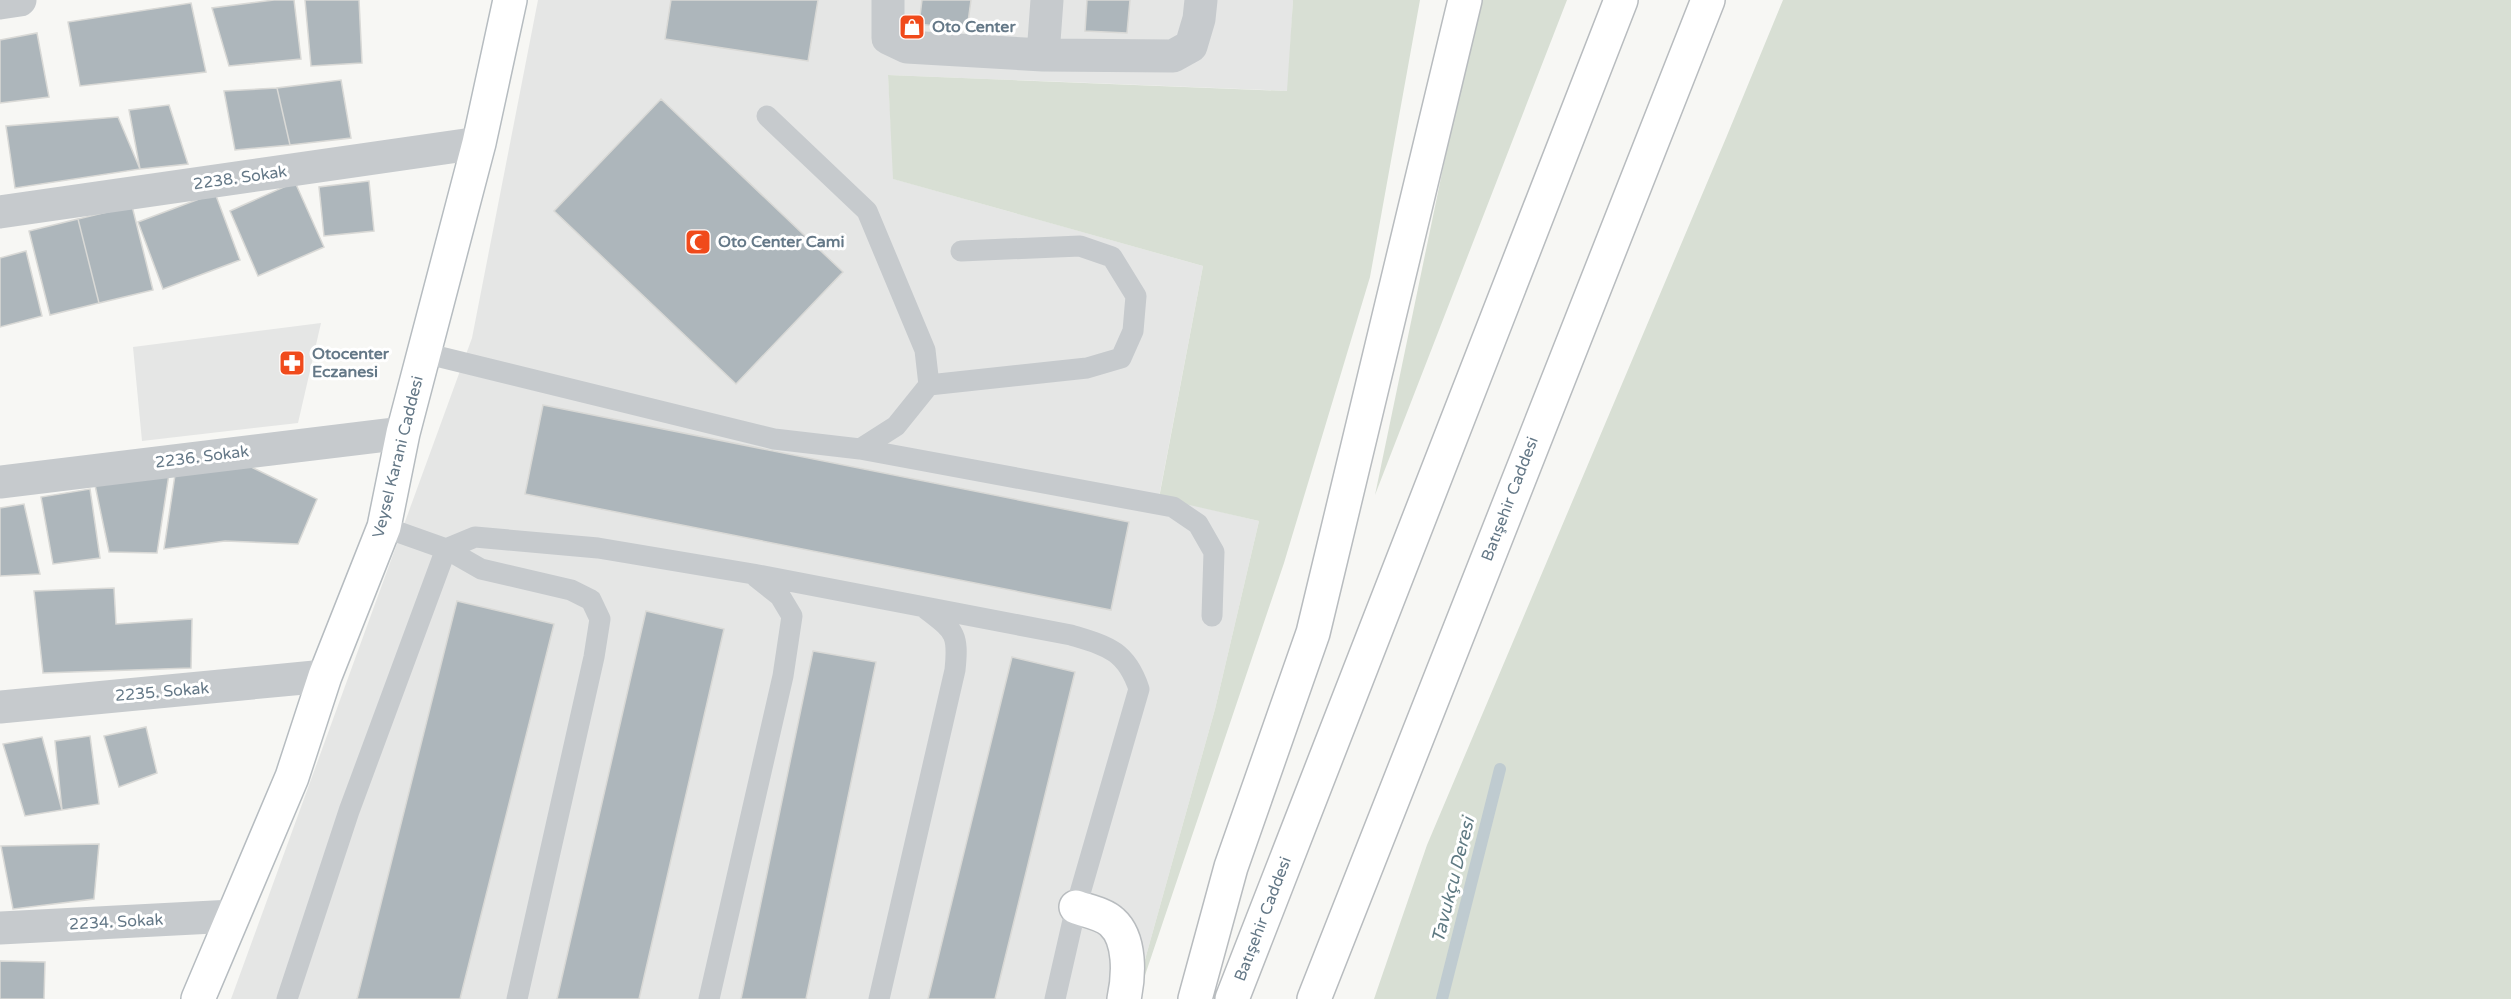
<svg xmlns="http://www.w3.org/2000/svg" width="2511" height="999" viewBox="0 0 2511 999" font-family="'Varela Round',sans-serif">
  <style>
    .built { fill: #e5e6e5 }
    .green { fill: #d8dfd4 }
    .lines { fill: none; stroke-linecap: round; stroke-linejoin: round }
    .stream { stroke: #bfcbd0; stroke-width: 12 }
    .building { fill: #adb6bb; stroke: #d9d9d6; stroke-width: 1.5 }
    .secondary-casing { stroke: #b6bcc0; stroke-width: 36 }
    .trunk-casing { stroke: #b8bcbf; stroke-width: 36 }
    .service { stroke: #c6cacd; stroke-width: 21 }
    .minor { stroke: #c6cacd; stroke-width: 33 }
    .secondary { stroke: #fff; stroke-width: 33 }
    .trunk { stroke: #fff; stroke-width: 33 }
    .labels { text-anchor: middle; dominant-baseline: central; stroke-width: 6; stroke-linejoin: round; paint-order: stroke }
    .poi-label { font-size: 16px; font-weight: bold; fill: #647887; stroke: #fff; text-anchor: start }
    .street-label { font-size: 16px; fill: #647887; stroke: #fff }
    .water-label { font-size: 18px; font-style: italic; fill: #5f7a83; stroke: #fff }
  </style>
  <rect width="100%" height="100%" fill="#f7f7f4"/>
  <path class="built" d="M538 0H1293L1288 91 888 75 894 179 1203 266 1159 497 1259 521 1215 709 1134 999H231L472 338Z
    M321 323 298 423 142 441 133 347Z"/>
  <path class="green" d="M1293 0H1420L1370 277 1284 563 1137 999H1134L1215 709 1259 521 1159 498 1203 266 893 179 888 75 1287 91Z
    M1478 0H1567L1375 495Z
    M1783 0H2511V999H1374L1427 845 1726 138Z"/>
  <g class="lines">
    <path class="stream" d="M1442 999 1500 769"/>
  </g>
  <path class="building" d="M274 0H294L301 59 229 66 212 8Z
    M305 0H359L362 63 311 66Z
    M671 0H818L808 61 665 39Z
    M922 0H971L967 30 919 24Z
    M1087 0H1130L1127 33 1085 31Z
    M191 3 206 72 80 86 68 22Z
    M37 33 49 97 0 103V40Z
    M341 80 351 138 290 145 277 88Z
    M277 88 290 145 235 150 224 91Z
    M661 99 843 272 736 384 554 211Z
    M169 105 188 164 140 169 129 110Z
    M118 117 140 169 15 188 6 126Z
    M369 181 374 231 324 236 319 187Z
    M295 182 324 247 258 276 230 211Z
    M215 193 240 260 163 289 138 222Z
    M132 206 153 290 99 303 78 219Z
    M78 219 99 303 50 315 29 231Z
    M26 251 42 316 0 327V258Z
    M543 405 1129 522 1111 610 525 494Z
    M241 462 317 499 298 544 225 541 164 549 175 475Z
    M169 474 157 553 109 552 95 485Z
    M90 489 100 558 53 564 41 497Z
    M24 504 40 574 0 576V508Z
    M114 588 116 624 192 619 191 668 43 673 34 591Z
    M457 601 554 624 460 999H357Z
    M646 611 724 629 639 999H557Z
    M813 651 876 662 806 999H741Z
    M1012 657 1075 672 995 999H928Z
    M146 727 157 773 119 787 104 736Z
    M90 736 99 804 62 810 55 741Z
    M42 737 62 810 25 816 3 744Z
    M99 844 94 899 13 909 1 846Z
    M0 961 45 962 44 999H0Z"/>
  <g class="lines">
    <g class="secondary-casing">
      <path id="secondary" d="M198 999 292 777 325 676 384 527 403 433 479 143 510 0"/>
    </g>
    <g class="trunk-casing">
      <path id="trunk" d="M1076 907C1087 911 1104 914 1112 922 1131 939 1129 976 1124 999
        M1195 999 1231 867 1313 633 1465 0
        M1232 999 1621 0
        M1314 999 1708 0"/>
    </g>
    <path class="service" d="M424 353 774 439 860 449 896 426 929 385 925 350 867 211 767 116
      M929 385 1087 368 1121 358 1133 331 1136 296 1112 257 1080 246 961 251
      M860 449 1173 507 1198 524 1214 552 1212 616
      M384 527 446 549 481 569 571 590 591 600 600 619 594 657 517 999
      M287 999 349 811 446 549 475 537 598 548 753 574 1071 635C1107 646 1126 650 1139 689L1076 907 1055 999
      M709 999 783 676 792 616 780 596 756 577
      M879 999 955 670C959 632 954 631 926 609"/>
    <path class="minor" d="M888 0V38L907 47 1043 55 1173 56 1191 46 1199 19 1201 0
      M0 3 20 0
      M1043 55 1047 0
      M0 212 479 143
      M0 482 403 433
      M0 707 325 676
      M0 928 233 916"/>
    <use href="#secondary" class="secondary"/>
    <use href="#trunk" class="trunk"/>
  </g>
  <defs>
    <g id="shop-square" transform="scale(1.35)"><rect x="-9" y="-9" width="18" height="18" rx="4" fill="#f04a1b" stroke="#fff"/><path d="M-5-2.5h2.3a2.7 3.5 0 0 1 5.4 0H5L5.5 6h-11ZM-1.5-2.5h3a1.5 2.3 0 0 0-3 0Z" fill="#fff"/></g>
    <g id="mosque-square" transform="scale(1.35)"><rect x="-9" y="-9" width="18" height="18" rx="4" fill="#f04a1b" stroke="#fff"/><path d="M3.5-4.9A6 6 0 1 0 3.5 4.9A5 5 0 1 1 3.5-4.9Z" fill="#fff"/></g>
    <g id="pharmacy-square" transform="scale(1.35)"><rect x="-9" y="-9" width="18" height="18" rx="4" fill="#f04a1b" stroke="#fff"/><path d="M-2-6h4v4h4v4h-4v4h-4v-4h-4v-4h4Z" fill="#fff"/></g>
  </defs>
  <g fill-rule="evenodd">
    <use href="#shop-square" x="912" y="27"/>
    <use href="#mosque-square" x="698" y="242"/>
    <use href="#pharmacy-square" x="292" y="363"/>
  </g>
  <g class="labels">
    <g class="poi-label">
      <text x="932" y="27">Oto Center</text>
      <text x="718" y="242">Oto Center Cami</text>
      <text x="312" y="354">Otocenter<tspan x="312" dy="18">Eczanesi</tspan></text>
    </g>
    <g class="street-label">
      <text transform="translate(240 178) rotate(-8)">2238. Sokak</text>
      <text transform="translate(202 457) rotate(-7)">2236. Sokak</text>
      <text transform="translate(398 457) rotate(-76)">Veysel Karani Caddesi</text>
      <text transform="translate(1510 499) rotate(-69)">Batışehir Caddesi</text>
      <text transform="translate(162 692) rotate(-5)">2235. Sokak</text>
      <text transform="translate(1263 919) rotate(-69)">Batışehir Caddesi</text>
      <text transform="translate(116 922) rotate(-3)">2234. Sokak</text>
    </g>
    <g class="water-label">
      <text transform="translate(1453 880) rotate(-76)">Tavukçu Deresi</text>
    </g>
  </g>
</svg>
